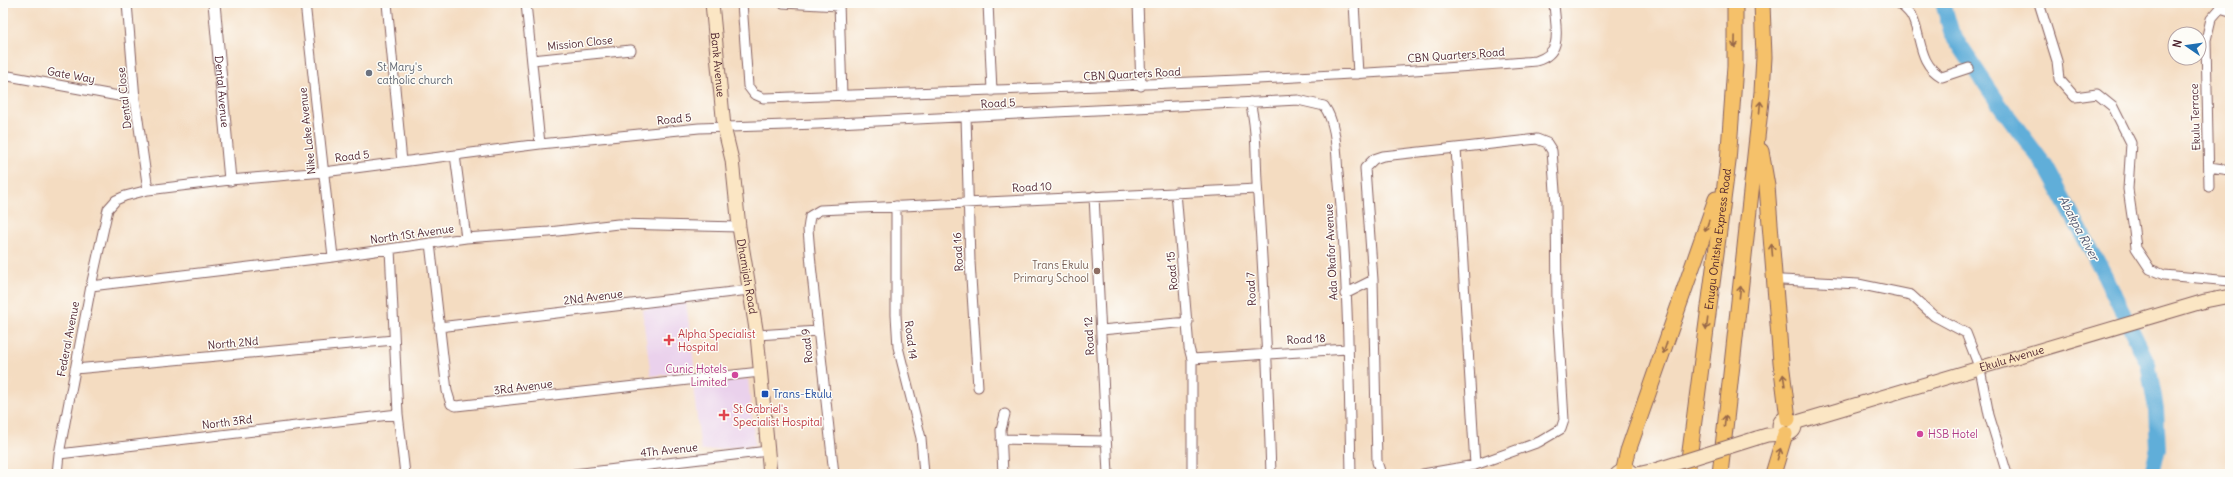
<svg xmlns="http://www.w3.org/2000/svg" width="2233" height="477" viewBox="0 0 2233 477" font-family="Delius,sans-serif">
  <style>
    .built { fill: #ead1ec }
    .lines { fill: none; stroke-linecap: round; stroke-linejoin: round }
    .river { stroke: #60aed9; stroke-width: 16 }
    .minor-casing { stroke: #866160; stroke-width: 11 }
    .tertiary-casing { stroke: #866160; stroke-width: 13 }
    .secondary-casing { stroke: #866160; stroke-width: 15 }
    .trunk-casing { stroke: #866160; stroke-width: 17 }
    .minor { stroke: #fff; stroke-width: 9 }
    .tertiary { stroke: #fff; stroke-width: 11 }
    .secondary { stroke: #fbe6c4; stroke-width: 13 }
    .trunk { stroke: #f5c16b; stroke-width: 15 }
    .secondary-bridge-casing { stroke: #866160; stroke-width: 15; stroke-linecap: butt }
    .secondary-bridge { stroke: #fbe6c4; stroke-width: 13 }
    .oneway { stroke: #976848 }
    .worship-dot { fill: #6b7280; stroke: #fdfcf7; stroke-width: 1.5 }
    .education-dot { fill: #8d6e63; stroke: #fdfcf7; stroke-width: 1.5 }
    .health-dot { fill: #e0444e; stroke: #fdfcf7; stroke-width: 1.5 }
    .hotel-dot { fill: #d1479c; stroke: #fdfcf7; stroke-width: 1.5 }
    .transit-dot { fill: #1a4fb4; stroke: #fdfcf7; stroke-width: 1.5 }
    .labels { text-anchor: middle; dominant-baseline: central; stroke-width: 3; stroke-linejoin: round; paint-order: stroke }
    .street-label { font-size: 11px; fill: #4a1f2b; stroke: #fdfcf7 }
    .worship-label { font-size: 11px; fill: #5b616d; stroke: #fdfcf7; text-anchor: start }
    .education-label { font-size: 11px; fill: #785e54; stroke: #fdfcf7; text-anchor: end }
    .health-label { font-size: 11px; fill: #be3a42; stroke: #fdfcf7; text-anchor: start }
    .hotel-label { font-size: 11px; fill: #b23c85; stroke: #fdfcf7; text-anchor: end }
    .transit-label { font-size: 11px; fill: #164399; stroke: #fdfcf7; text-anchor: start }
    .water-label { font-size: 12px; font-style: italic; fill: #535871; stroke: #fdfcf7 }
  </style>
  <rect width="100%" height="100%" fill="#fdfcf7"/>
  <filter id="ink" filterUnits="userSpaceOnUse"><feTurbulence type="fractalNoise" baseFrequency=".025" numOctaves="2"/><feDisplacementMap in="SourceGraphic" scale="8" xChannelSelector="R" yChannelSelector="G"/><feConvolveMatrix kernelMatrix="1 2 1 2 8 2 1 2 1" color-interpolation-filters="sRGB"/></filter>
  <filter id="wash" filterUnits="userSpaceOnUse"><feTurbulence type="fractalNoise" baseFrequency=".012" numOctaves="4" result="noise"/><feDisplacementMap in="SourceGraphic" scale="16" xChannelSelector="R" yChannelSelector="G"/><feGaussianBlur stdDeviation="0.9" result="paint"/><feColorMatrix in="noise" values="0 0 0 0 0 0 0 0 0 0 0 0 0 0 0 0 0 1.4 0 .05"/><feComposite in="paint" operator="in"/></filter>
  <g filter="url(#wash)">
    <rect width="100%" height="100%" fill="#f4dcc1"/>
    <path class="built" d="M686 301 695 371 651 376 642 310Z
      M748 379 755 445 701 451 693 386Z"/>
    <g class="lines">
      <path class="river" d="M1943 3 1952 34 1999 104 2046 167 2103 272 2148 364 2156 409 2158 448 2152 474"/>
    </g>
  </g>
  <g filter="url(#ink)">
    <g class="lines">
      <g class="minor-casing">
        <path id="minor" d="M127 3 135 99 148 190
          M305 3 333 257
          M387 3 402 162
          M526 3 540 144
          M742 3 748 86 754 94 763 98C1021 89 1279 82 1536 61 1565 53 1555 27 1554 3
          M783 3 839 6
          M839 3 842 96
          M988 3 992 91
          M1138 3 1141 86
          M1354 3 1358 74
          M1899 3C1903 7 1909 11 1912 17 1922 37 1918 64 1942 77L1969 68
          M2039 3 2057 61 2059 79 2075 97 2097 94 2113 107 2131 143 2128 189 2134 230 2136 248 2150 269 2164 275 2230 281
          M2220 8 2230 11
          M532 60 631 50
          M3 75 135 99
          M1250 102C1258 133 1255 164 1258 196 1265 288 1268 381 1271 474
          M966 116 970 262 978 387
          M1456 148 1475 465
          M455 155 466 238
          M2209 167 2230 170
          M2209 187 2206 40 2211 19 2225 3
          M1176 192 1189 348 1192 359V474
          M1094 196 1108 474
          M896 206V315L898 347 921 438 924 474
          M430 243 447 391 451 404 456 406 760 372
          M390 249 398 414 405 474
          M1782 280 1858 284 1911 295 1934 316 1966 333 1980 369 1989 415 2007 474
          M91 286 333 257 466 238 549 232 618 224 739 227
          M1345 294 1373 280
          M439 327 749 290
          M1101 330 1188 322
          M757 335 818 331
          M1192 359 1347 349
          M75 369 394 340
          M1001 439 1105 441
          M59 454 398 414
          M57 474 59 454 91 286 108 209 116 200 125 196 148 190 230 180 324 172 540 144 699 128 817 124 1298 100 1324 106C1337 124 1336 151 1338 173 1348 273 1349 374 1351 474
          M574 474 768 451
          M834 474 811 265 808 229 810 216 820 210 1257 189
          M1003 474 1001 430 1005 414
          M1381 474 1377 462 1373 280 1365 168 1374 159 1383 156 1537 139 1547 143 1552 151 1556 204 1557 305 1564 420 1561 429 1539 442 1475 465 1423 474"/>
      </g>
      <g class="tertiary-casing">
        <g id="tertiary">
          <path id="s1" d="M214 3 230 180"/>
        </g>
      </g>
      <g class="secondary-casing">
        <g id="secondary">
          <path id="s2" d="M712 3 724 127 732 160 739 227 757 335 770 474"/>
          <circle cx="1787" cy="426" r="8"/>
          <path id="s3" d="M1794 423 2205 301 2230 296"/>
          <path d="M1757 438 1767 435 1783 434"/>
          <path d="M1617 474 1624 469 1631 471 1634 474"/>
          <path d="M1637 474 1655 470"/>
        </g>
      </g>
      <g class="trunk-casing">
        <g id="trunk">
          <path d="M1761 151 1767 186 1781 362 1788 419"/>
          <path d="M1624 469 1628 451 1716 199"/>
          <path id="s4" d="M1687 474 1728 162 1735 66V3"/>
          <path d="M1720 474 1762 92 1764 57 1762 3"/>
          <path d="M1773 474 1785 434"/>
        </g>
      </g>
      <use href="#minor" class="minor"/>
      <use href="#tertiary" class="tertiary"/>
      <use href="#secondary" class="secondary"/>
      <use href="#trunk" class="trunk"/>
      <g class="secondary-bridge-casing">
        <path id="secondary-bridge" d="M1655 470 1757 438"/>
      </g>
      <use href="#secondary-bridge" class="secondary-bridge"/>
    </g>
    <defs><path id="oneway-shaft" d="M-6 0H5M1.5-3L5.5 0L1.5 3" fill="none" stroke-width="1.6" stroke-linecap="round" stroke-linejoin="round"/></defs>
    <g class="oneway">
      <use href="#oneway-shaft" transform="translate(1735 42) rotate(91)"/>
      <use href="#oneway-shaft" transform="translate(1760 107) rotate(-85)"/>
      <use href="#oneway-shaft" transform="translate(1707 226) rotate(109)"/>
      <use href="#oneway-shaft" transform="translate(1772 250) rotate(-95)"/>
      <use href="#oneway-shaft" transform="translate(1740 292) rotate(-84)"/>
      <use href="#oneway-shaft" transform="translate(1707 324) rotate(97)"/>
      <use href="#oneway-shaft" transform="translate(1665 348) rotate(109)"/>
      <use href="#oneway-shaft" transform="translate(1784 380) rotate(-99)"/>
      <use href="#oneway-shaft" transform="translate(1725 421) rotate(-84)"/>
      <use href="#oneway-shaft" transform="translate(1779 454) rotate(-74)"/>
    </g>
  </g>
  <circle class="worship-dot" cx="369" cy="73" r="4"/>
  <circle class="education-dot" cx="1097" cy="271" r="4"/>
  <g class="health-dot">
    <path d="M667 334h4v4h4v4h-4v4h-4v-4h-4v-4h4z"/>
    <path d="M722 409h4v4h4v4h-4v4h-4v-4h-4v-4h4z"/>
  </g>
  <g class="hotel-dot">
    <circle cx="735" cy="375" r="4"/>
    <circle cx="1920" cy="434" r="4"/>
  </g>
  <rect class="transit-dot" x="761" y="390" width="8" height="8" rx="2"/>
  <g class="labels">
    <g class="street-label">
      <text transform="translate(580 43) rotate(-6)">Mission Close</text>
      <text transform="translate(1456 55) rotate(-4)">CBN Quarters Road</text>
      <text stroke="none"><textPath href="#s2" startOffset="62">Bank Avenue</textPath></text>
      <text transform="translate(1132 74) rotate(-3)">CBN Quarters Road</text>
      <text transform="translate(71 75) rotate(10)">Gate Way</text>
      <text stroke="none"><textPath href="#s1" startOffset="89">Dental Avenue</textPath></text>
      <text transform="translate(124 98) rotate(-96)">Dental Close</text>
      <text transform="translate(998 103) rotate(-3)">Road 5</text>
      <text transform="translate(2195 117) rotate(-92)">Ekulu Terrace</text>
      <text transform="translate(674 119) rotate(-6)">Road 5</text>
      <text transform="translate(307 131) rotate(-96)">Nike Lake Avenue</text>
      <text transform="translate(352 156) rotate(-7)">Road 5</text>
      <text transform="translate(1032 187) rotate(-3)">Road 10</text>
      <text transform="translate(412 234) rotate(-8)">North 1St Avenue</text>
      <text stroke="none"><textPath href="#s4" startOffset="237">Enugu Onitsha Express Road</textPath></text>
      <text transform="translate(958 252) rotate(-93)">Road 16</text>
      <text transform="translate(1331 252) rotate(-93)">Ada Okafor Avenue</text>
      <text transform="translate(1172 271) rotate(-95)">Road 15</text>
      <text stroke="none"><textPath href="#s2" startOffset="276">Dhamijah Road</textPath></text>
      <text transform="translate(1251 289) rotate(-93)">Road 7</text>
      <text transform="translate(593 297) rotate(-7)">2Nd Avenue</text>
      <text transform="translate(1089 336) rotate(-93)">Road 12</text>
      <text transform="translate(68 339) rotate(-79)">Federal Avenue</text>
      <text transform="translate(1306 339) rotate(-3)">Road 18</text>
      <text transform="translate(911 340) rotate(83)">Road 14</text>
      <text transform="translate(233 343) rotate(-5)">North 2Nd</text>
      <text transform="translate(807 346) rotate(-96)">Road 9</text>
      <text stroke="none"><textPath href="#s3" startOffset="227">Ekulu Avenue</textPath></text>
      <text transform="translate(523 387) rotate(-7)">3Rd Avenue</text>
      <text transform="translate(227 422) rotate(-7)">North 3Rd</text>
      <text transform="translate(669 450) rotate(-6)">4Th Avenue</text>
    </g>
    <g class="worship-label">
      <text x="377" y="67">St Mary's<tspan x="377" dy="13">catholic church</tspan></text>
    </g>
    <g class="education-label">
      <text x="1089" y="265">Trans Ekulu<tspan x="1089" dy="13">Primary School</tspan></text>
    </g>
    <g class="health-label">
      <text x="678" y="334">Alpha Specialist<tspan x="678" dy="13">Hospital</tspan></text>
      <text x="733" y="409">St Gabriel's<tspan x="733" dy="13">Specialist Hospital</tspan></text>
    </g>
    <g class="hotel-label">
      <text x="727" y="369">Cunic Hotels<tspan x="727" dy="13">Limited</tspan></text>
      <text x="1928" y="434" text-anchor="start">HSB Hotel</text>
    </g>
    <g class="transit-label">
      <text x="773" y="394">Trans-Ekulu</text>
    </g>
    <g class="water-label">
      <text transform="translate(2079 228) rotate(62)">Abakpa River</text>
    </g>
  </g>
  <rect width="2233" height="477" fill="none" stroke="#fdfcf7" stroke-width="16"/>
  <g transform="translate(2187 46) rotate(283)"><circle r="19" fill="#fdfcf7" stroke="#b5a4a5"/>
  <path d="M0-3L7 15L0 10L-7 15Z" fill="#1f6fb2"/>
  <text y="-6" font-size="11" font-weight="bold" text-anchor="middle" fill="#4a1f2b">N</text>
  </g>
</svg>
